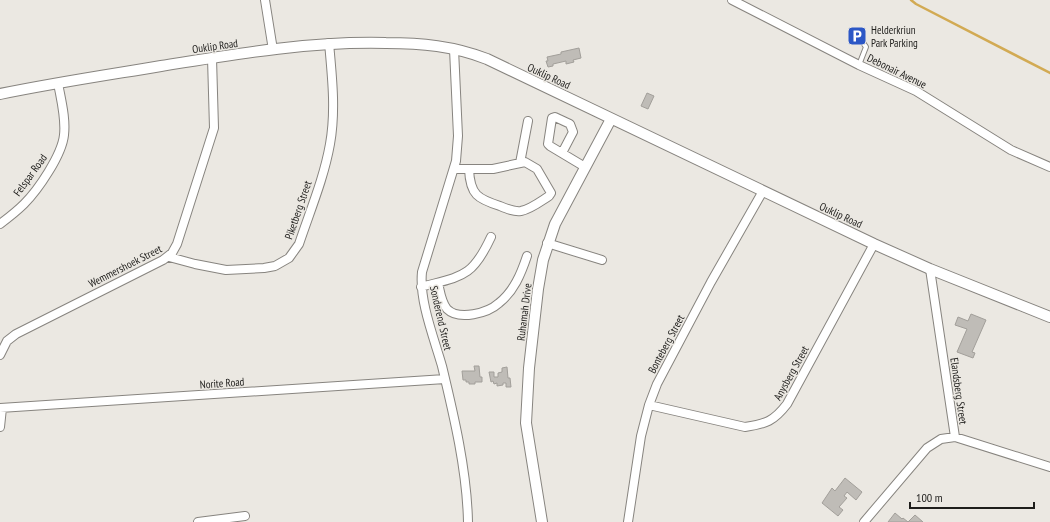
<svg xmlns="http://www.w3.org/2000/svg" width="1050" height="522" viewBox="0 0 1050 522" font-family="'PT Sans Narrow',sans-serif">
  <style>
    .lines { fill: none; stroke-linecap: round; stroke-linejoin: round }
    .stream { stroke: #d2aa53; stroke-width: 2.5 }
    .building { fill: #bfbcb7; stroke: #a29f9a }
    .service-casing { stroke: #87847f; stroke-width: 6 }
    .minor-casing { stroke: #87847f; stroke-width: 10 }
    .tertiary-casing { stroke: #87847f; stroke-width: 12 }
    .service { stroke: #fff; stroke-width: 4 }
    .minor { stroke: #fff; stroke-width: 8 }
    .tertiary { stroke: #fff; stroke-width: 10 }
    .labels { text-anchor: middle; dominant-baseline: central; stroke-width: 3; stroke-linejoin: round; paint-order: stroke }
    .poi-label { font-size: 11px; fill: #1e1d1b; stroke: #ebe8e2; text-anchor: start }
    .street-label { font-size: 11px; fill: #1e1d1b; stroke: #ebe8e2 }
  </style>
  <rect width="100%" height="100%" fill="#ebe8e2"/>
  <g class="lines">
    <path class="stream" d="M911 0 916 4 1050 73"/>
  </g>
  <path class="building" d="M579 48 581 58 573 60 574 62 566 64V61L553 64V66L548 67 546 61H548L547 57 561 54V52Z
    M647 93 654 96 648 109 641 106Z
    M971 314 986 320 972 352 975 353 973 358 957 352 967 329 955 325 958 317 968 321Z
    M474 366H479L480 377H482V382H475V384H469V382H466V380H463L462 371H475Z
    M507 367 508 378H510L511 387H506V383H503V385L497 386V383L494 384 493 381 491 382 489 372H494V377H498V373L502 372V368Z
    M845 478 862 492 856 500 847 492 844 496 847 498 839 507 843 510 838 516 822 503 832 488 835 491Z
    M895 513 902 519 903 518 908 522H888Z
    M915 515 923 522H908Z"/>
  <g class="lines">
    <g class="service-casing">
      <path id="service" d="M855 31 866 47 859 65"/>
    </g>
    <g class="minor-casing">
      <path id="minor" d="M265 0 273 50
        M732 0 859 65 916 91 1011 150 1050 167
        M454 49 458 136 456 161 422 272C419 301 434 338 442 366 454 416 467 471 468 522
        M562 153 573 132 570 124 555 117 552 118 548 144 550 146 585 167
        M520 163 528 121
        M454 169H493L525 162 537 169 551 193 549 196C541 201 531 209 521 211 514 212 507 209 500 206 478 199 470 195 469 169
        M0 224C8 218 17 211 24 204 38 190 62 155 64 135 66 118 61 100 58 83
        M547 243 602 260
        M169 257 195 264 226 270 264 268 275 266 289 258 299 244C310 211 324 178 330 144 336 111 332 76 329 43
        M930 269 955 437
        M438 283C440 291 441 302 447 309 459 321 488 313 499 303 514 291 521 274 527 256
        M421 287C462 276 472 278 491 237
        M0 355 7 341 16 334 163 260 172 253 177 244 214 128 212 58
        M649 405 745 427C766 424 774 421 787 404L874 244
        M0 408 445 379
        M0 427 2 408
        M198 522 245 516
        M628 522 641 436 649 405 657 384 711 282 763 191
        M864 522 927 448 941 439 955 437 1050 467"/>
    </g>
    <g class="tertiary-casing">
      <path id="tertiary" d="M0 94C53 83 107 75 161 66 235 54 311 41 386 43 421 43 454 46 487 59L874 244 930 269 1050 317
        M542 522 526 423 529 368 538 289 543 260 555 224 611 119"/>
    </g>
    <use href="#service" class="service"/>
    <use href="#minor" class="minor"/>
    <use href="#tertiary" class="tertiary"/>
  </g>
  <defs>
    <g id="parking-square" transform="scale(1)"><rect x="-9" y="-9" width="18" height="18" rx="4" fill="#2c57c6" stroke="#ebe8e2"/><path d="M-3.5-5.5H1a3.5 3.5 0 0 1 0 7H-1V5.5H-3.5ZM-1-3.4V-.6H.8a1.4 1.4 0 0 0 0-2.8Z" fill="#fff"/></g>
  </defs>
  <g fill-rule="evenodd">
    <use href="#parking-square" x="857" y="36"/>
  </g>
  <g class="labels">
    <g class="poi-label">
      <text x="871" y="30">Helderkriun<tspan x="871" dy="13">Park Parking</tspan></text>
    </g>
    <g class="street-label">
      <text transform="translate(215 46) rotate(-8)">Ouklip Road</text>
      <text transform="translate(897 71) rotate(26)">Debonair Avenue</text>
      <text transform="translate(549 76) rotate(25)">Ouklip Road</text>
      <text transform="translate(30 175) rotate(-54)">Felspar Road</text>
      <text transform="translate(298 210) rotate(-71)">Piketberg Street</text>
      <text transform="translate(841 215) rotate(25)">Ouklip Road</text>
      <text transform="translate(125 266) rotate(-27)">Wemmershoek Street</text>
      <text transform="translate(524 312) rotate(-83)">Ruhamah Drive</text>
      <text transform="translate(441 318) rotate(77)">Sonderend Street</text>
      <text transform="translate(666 344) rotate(-62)">Bonteberg Street</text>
      <text transform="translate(791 373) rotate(-61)">Anysberg Street</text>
      <text transform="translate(222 383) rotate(-4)">Norite Road</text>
      <text transform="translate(959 391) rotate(82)">Elandsberg Street</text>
    </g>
  </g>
  <path d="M910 502v6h124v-6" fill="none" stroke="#1e1d1b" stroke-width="2"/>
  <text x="916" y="502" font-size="12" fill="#1e1d1b" stroke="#ebe8e2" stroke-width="3" paint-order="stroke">100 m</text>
</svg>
